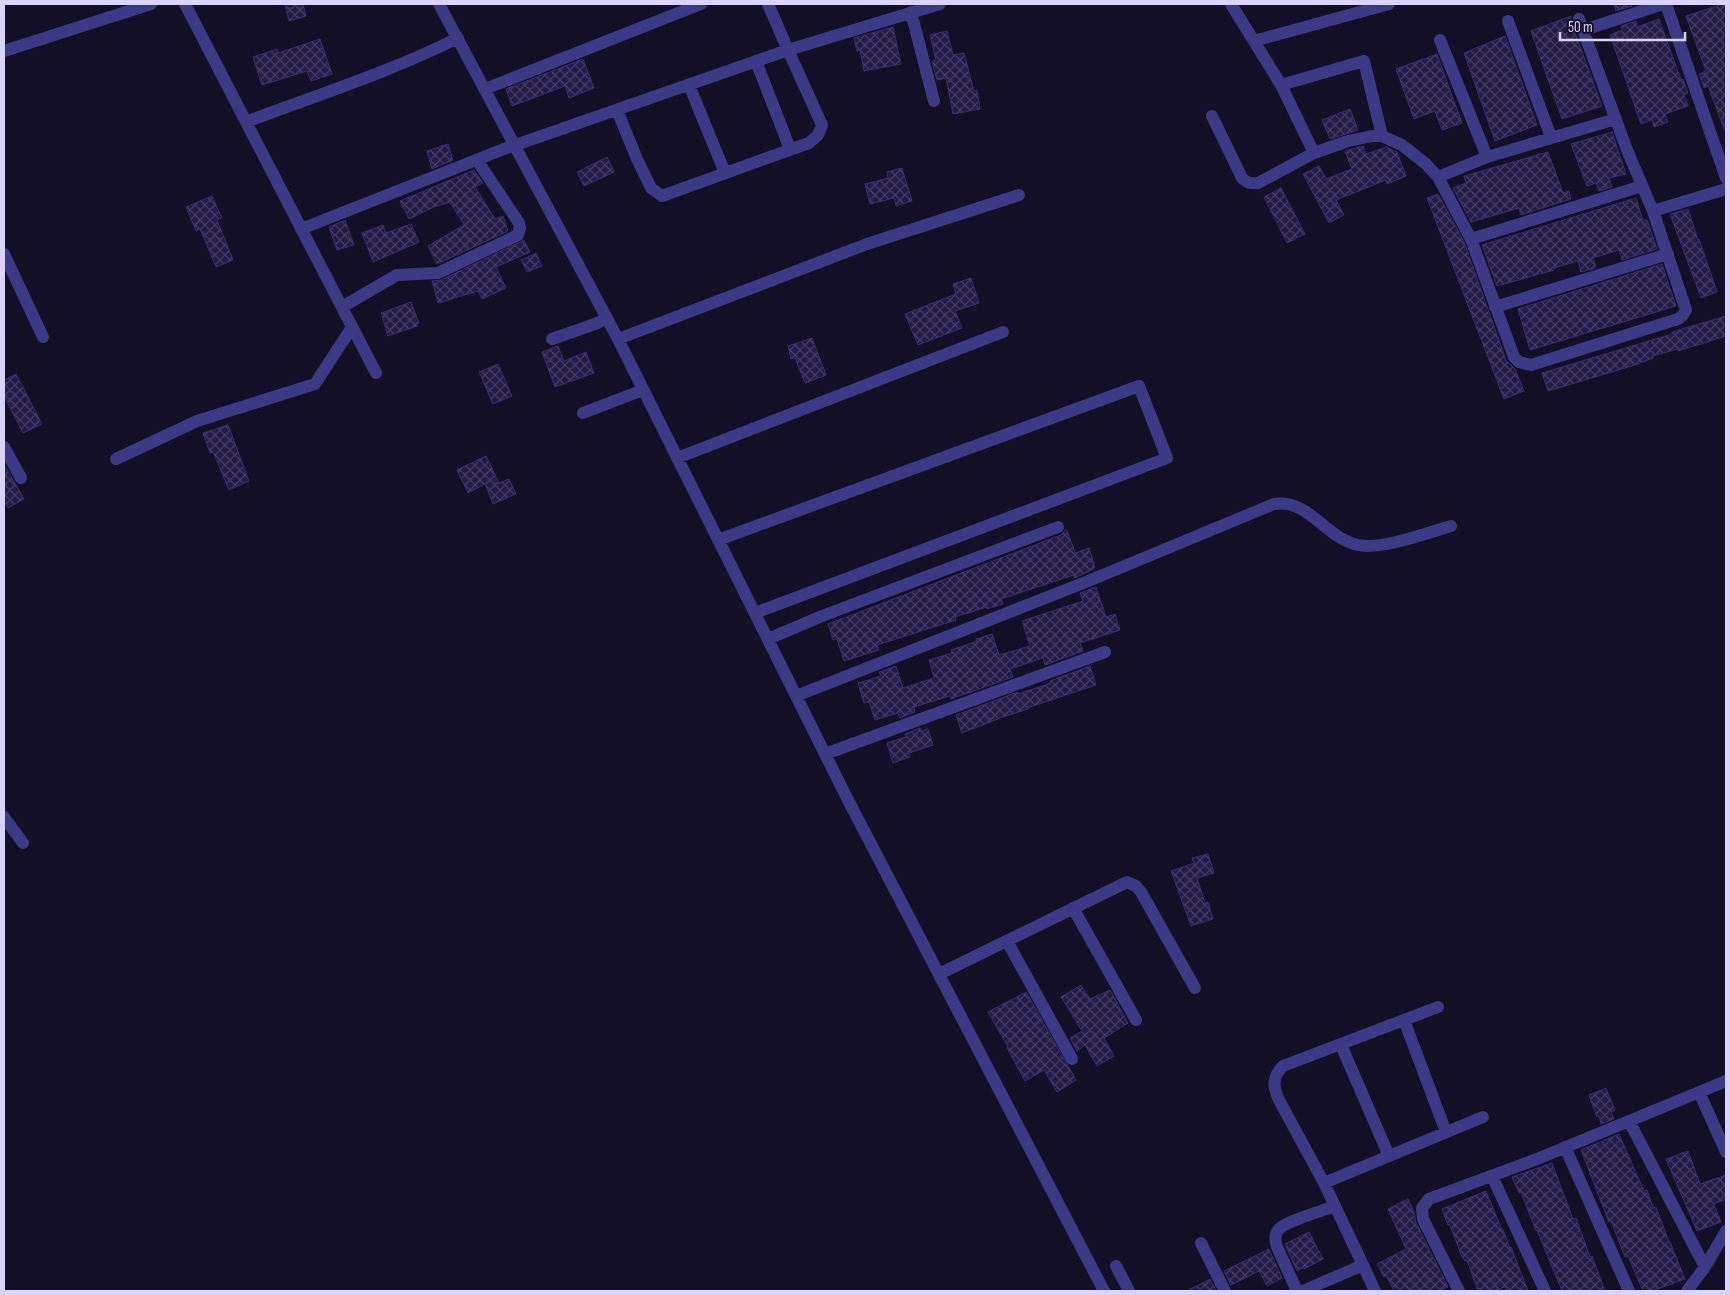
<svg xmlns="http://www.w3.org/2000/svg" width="1730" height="1295" viewBox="0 0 1730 1295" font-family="'Sofia Sans Condensed',sans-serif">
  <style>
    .building { fill: url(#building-cross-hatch); stroke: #3b2d73 }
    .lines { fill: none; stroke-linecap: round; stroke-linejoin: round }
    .minor { stroke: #3d3a85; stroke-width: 12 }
  </style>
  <defs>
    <pattern id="building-cross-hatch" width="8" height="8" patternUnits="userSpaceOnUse" patternTransform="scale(1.25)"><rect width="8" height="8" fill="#241b47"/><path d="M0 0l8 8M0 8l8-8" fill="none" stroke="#433b63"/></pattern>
  </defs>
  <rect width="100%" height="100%" fill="#130f26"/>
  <path class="building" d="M285 4H303L306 16 289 21Z
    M1614 4H1631L1632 6 1616 11Z
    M1723 4H1726V130L1725 131 1708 86 1704 88 1699 74 1706 71 1686 16Z
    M1571 16V22L1602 106 1562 119 1531 31Z
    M1659 19 1681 80 1683 79 1688 93 1684 95 1688 106 1665 114 1668 122 1654 127 1652 120 1641 124 1610 35 1622 30 1621 26 1636 21 1637 27Z
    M893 27 901 64 864 71 860 50 857 51 854 38Z
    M947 31 953 55 964 53 974 91 977 90 980 109 953 114 946 78 937 80 932 61 936 60 930 35Z
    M1505 36 1537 125 1495 141 1464 53Z
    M320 39 332 74 311 81 307 71 262 85 253 57 277 49 278 53Z
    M1437 54 1462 123 1442 130 1435 111 1414 119 1396 69Z
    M583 59 594 88 569 98 565 86 512 106 506 89Z
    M1350 109 1358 130 1330 139 1322 120Z
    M1612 132 1626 174 1609 178 1612 187 1599 191 1596 183 1587 186 1571 144Z
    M448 144 453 160 432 169 427 151Z
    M1363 146 1366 154 1386 147 1397 152 1406 176 1387 184 1386 180 1336 200 1344 215 1329 223 1303 174 1319 166 1326 179 1352 169 1345 151Z
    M1548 152 1563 193 1569 191 1571 199 1521 215 1519 208 1471 222 1453 188 1466 183 1464 176Z
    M607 157 614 172 584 186 577 172Z
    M902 168 912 201 896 206 894 198 870 204 865 184 888 178 887 172Z
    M474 170 483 183 475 187 495 219 503 216 508 231 437 264 428 246 464 225 450 202 434 207 409 219 400 201Z
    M1281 188 1305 234 1287 243 1264 197Z
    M1438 194 1464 242 1506 360 1515 369 1524 391 1504 399 1427 198Z
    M212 196 222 218 217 220 233 260 216 267 200 229 196 231 186 207Z
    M1636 198 1643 221 1647 220 1657 249 1622 260 1619 250 1593 258 1596 268 1581 272 1578 261 1554 268V270L1497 286 1482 245Z
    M1688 209 1698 240 1699 239 1717 292 1701 298 1670 214Z
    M345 220 354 245 337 250 329 227Z
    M411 224 419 242 373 262 362 233 383 225 386 233Z
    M524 240 530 252 496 267 506 288 482 299 478 291 438 303 432 281 441 280Z
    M536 253 542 266 527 272 521 260Z
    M1662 264 1676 306 1530 350 1518 309Z
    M971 278 979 303 955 311 962 328 918 345 905 314 956 294 953 284Z
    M411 302 419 323 417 324V326L388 336 381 313Z
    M1726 316V336L1678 351 1677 349 1653 356V358L1635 365 1548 391 1542 373 1672 334V332Z
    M812 338 826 375 805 383 795 358 791 359 788 346Z
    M558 346 564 361 586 352 594 373 555 387 542 352Z
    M498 364 512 396 493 404 479 372Z
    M16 374 42 424 23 433 4 396V380Z
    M228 425 249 481 229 490 213 452 210 453 203 433Z
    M486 456 499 483 509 479 516 494 493 504 485 484 468 493 457 470Z
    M4 464 24 499 8 508 4 501Z
    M1065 530H1067L1075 553 1089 548 1095 568 1075 578 1074 575 1001 599 1003 604 987 609V607L955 617 956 620 877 645 879 650 844 661 837 639 833 640 828 624 1061 535Z
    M1096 587 1106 617 1115 614 1120 630 1080 643 1083 651 1045 665 1043 658 1010 669 1013 677 951 699 950 696 914 707 915 712 900 718 898 713 875 720 869 702 864 703 858 683 881 676 879 672 896 666 903 688 934 678 929 660 952 653 951 650 977 641 976 639 992 634 999 655 1030 646 1022 621 1083 601 1080 593Z
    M1090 666 1096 685 1027 708 1028 709 1003 717 962 733 956 715 1018 692V694L1051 683 1050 681Z
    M920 728 921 731 928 729 933 745 909 753 910 757 893 763 887 743 906 737 905 734Z
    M1208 854 1214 873 1197 878 1205 903 1208 902 1213 919 1191 926 1171 871 1194 863 1192 858Z
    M1081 985 1090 999 1110 990 1128 1023 1104 1038 1114 1056 1097 1066 1085 1045 1077 1051 1070 1038 1082 1031 1061 997Z
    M1026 992 1076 1080 1057 1092 1044 1070 1025 1081 1007 1048 1008 1047 988 1012Z
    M1606 1088 1615 1110 1611 1112 1614 1119 1601 1124 1599 1116 1597 1117 1589 1095Z
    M1619 1134 1644 1191 1647 1190 1653 1208 1656 1207 1669 1242H1670L1685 1279 1652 1291H1643L1628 1256 1625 1257 1611 1221 1609 1222 1581 1150Z
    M1688 1151 1700 1184 1726 1175V1199L1714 1204 1721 1222 1697 1231 1666 1159Z
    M1552 1163 1573 1219 1576 1218 1590 1257 1592 1256 1605 1291H1562L1537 1230 1536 1231 1521 1192 1519 1193 1512 1177Z
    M1486 1191 1502 1230H1503L1510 1248 1511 1247 1528 1291H1507L1505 1287 1494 1291H1478L1467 1260 1465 1261 1462 1257 1450 1225H1448L1442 1209Z
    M1408 1199 1414 1212 1416 1223 1448 1287 1439 1291H1394L1386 1275 1384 1277 1377 1264 1406 1249 1388 1209Z
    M1309 1232 1323 1259 1304 1269V1267L1297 1271 1285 1244Z
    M1269 1249 1282 1278 1267 1286 1259 1271 1231 1285 1224 1271Z
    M1210 1279 1216 1291H1187Z"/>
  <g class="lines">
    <path class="minor" d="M185 4 376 373
      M439 4 618 339 848 800 1104 1291
      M1231 4 1281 85 1314 153 1348 141 1372 136H1382L1402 145 1426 164 1438 177 1471 239 1514 357 1519 362 1531 365 1678 319 1683 315 1686 310 1653 211 1627 150 1579 19
      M1666 4 1726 178
      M911 12 934 101
      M1508 21 1551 137
      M1584 30 1663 4
      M1440 40 1487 157
      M1254 41 1389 4
      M4 51 151 4
      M756 61 790 149
      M689 85 725 173
      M1281 85 1364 61 1382 136
      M485 89 701 4
      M617 110 637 159 651 188 662 196 809 143 818 135 822 125 788 50 768 4
      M1212 116 1242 178C1247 183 1251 184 1258 183L1314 153
      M246 122C317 95 390 72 458 38
      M1438 177 1487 157 1616 119
      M1653 211 1726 189
      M301 229 504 149 788 50 940 4
      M1471 239 1642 186
      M4 254 43 337
      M342 307 397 275 438 273 518 235 520 228 519 223 477 160
      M1495 307 1668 254
      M552 339 595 324 606 319
      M618 339 867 244 1019 195
      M583 413 643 390
      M4 447 21 478
      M677 458 1003 332
      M116 459 197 421 315 384 352 327
      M718 540 1139 386 1167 458 755 613
      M768 639 822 616 1058 527
      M796 696 1086 582 1274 504C1310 499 1325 538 1358 545 1382 550 1427 533 1451 526
      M825 754 1105 652
      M4 817 23 843
      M1073 908 1136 1020
      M1007 941 1072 1059
      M939 974 1127 882 1136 886 1141 892 1195 988
      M1404 1020 1446 1132
      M1341 1045 1389 1156
      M1699 1092 1726 1152
      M1629 1121 1705 1267
      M1565 1147 1629 1291
      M1492 1176 1545 1291
      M1324 1183 1483 1117
      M1201 1243 1225 1291
      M1363 1265 1324 1183 1279 1100C1273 1087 1272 1077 1283 1066L1438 1007
      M1116 1266 1129 1291
      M1297 1291 1277 1247C1275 1241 1274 1234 1279 1229 1287 1221 1322 1211 1335 1206
      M1303 1291 1363 1265 1375 1291
      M1459 1291 1423 1219 1422 1208 1429 1199 1537 1159 1726 1081
      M1687 1291 1705 1267 1726 1231"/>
  </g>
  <rect width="1730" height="1295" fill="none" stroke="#d9d4ff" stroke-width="10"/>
  <path d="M1560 32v8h125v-8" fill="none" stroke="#d9d4ff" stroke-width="2.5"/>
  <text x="1568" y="32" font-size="15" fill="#d9d4ff" stroke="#130f26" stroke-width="4" paint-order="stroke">50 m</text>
</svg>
